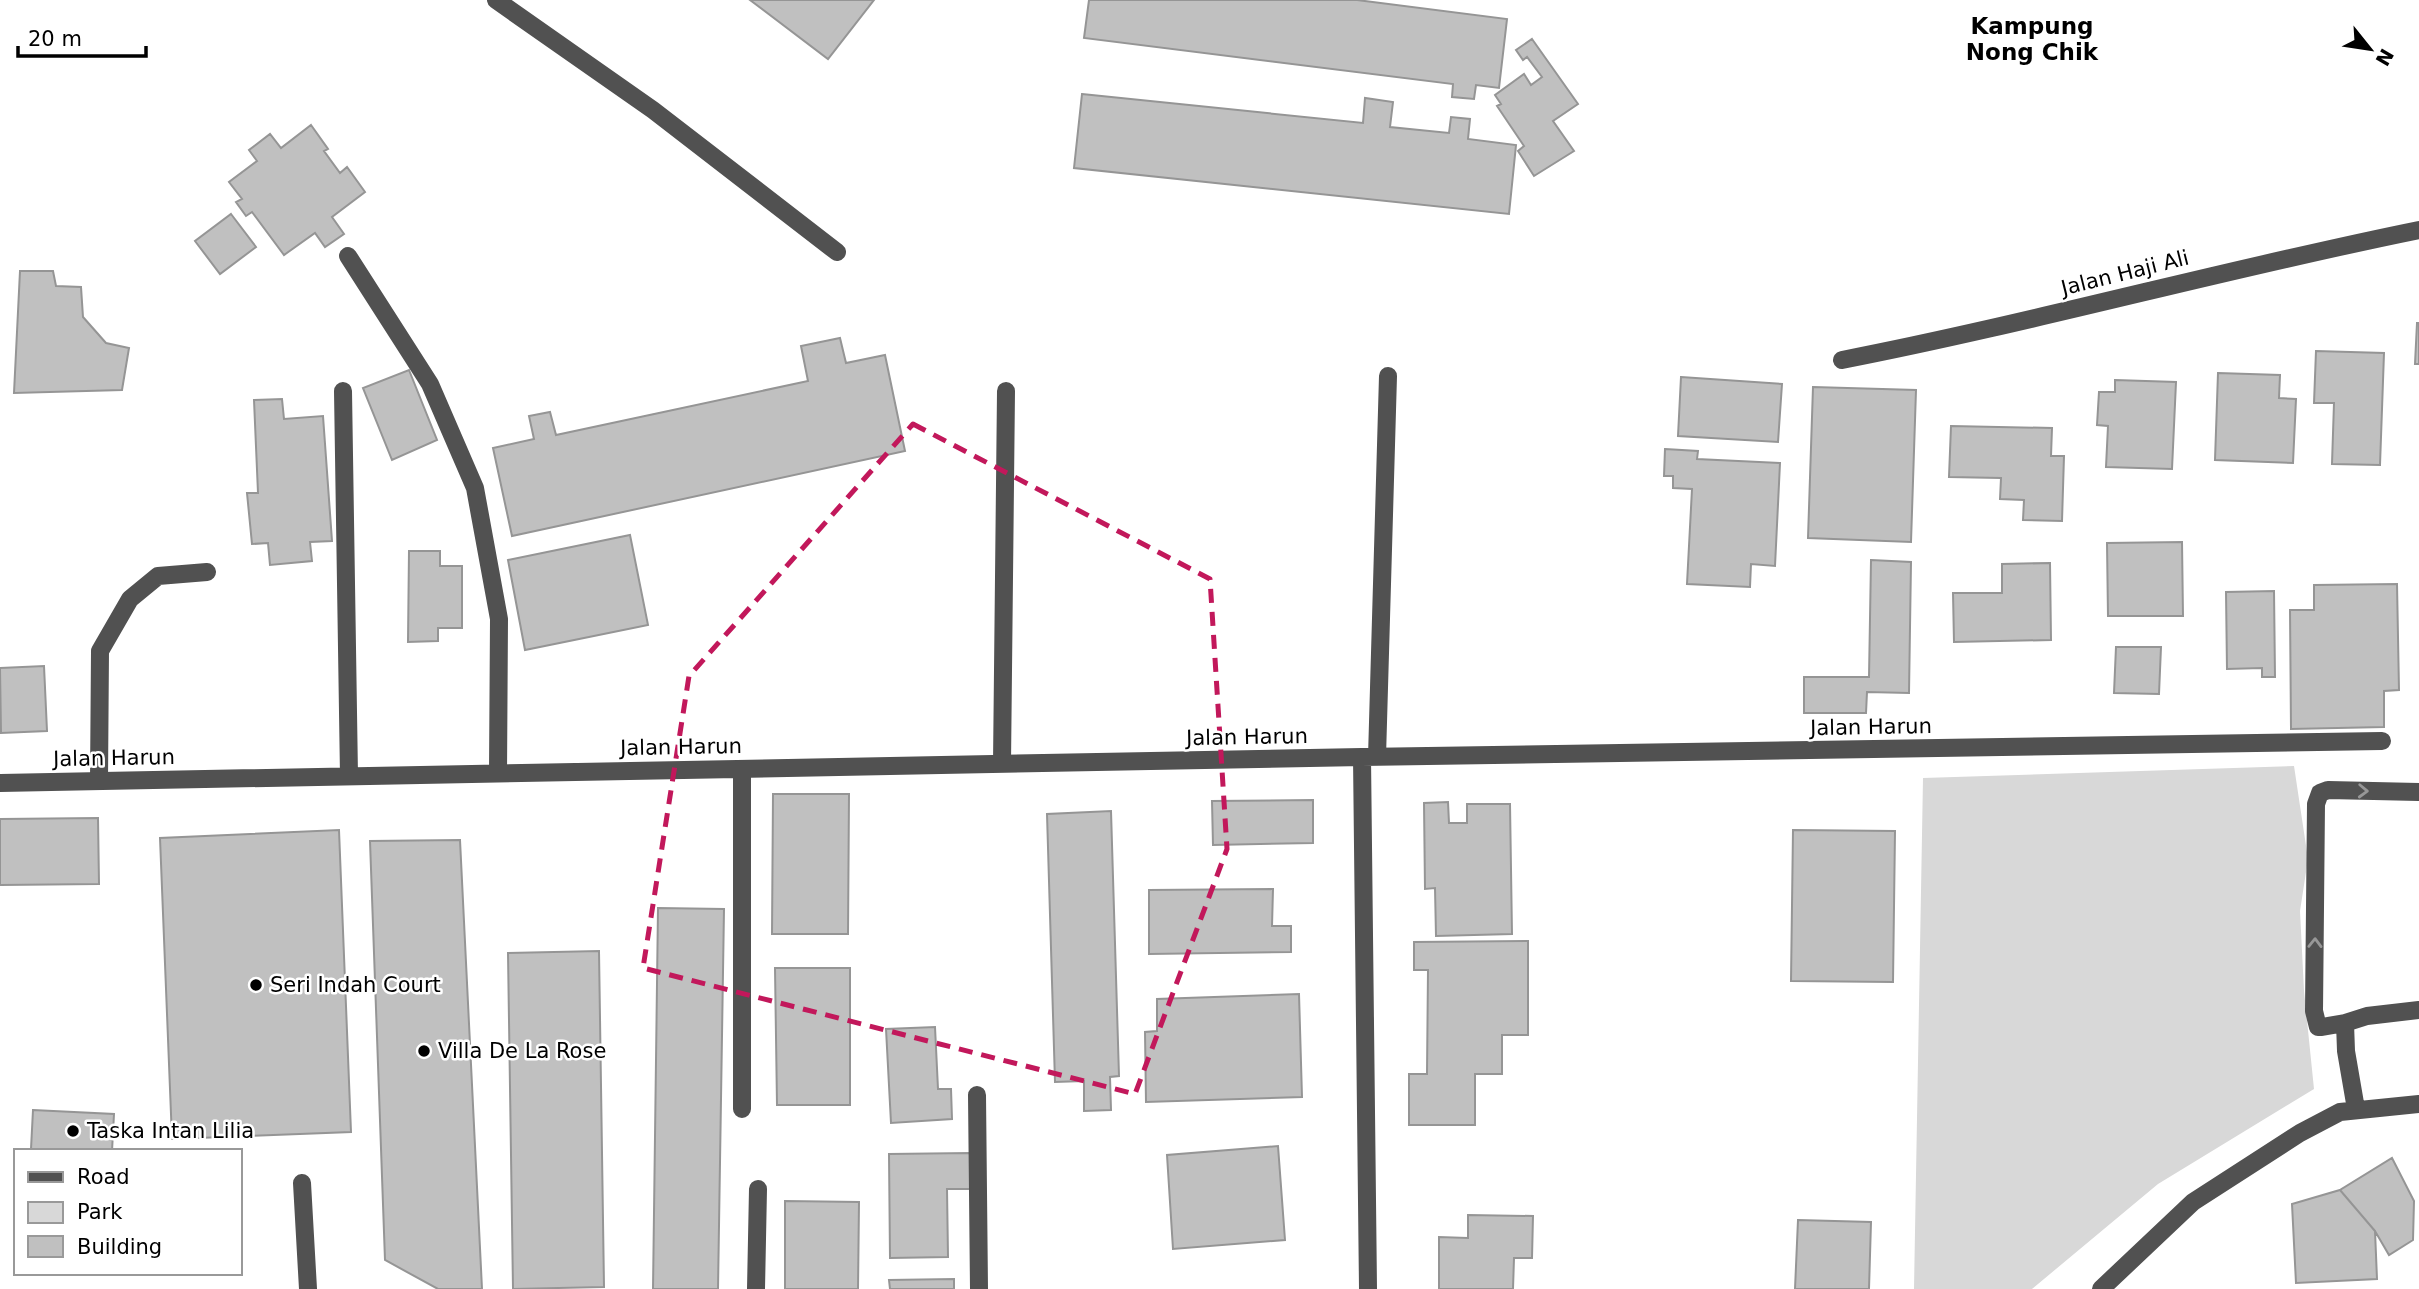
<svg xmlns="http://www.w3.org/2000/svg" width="2419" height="1289" viewBox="0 0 2419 1289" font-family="'DejaVu Sans',sans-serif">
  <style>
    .green { fill: #d8d8d8 }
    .building { fill: #c0c0c0; stroke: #959595; stroke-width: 2 }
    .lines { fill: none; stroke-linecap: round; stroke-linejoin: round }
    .minor { stroke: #515151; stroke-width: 18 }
    .oneway { stroke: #979797 }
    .marked { fill: none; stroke: #c2185b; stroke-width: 5; stroke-dasharray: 14 9; stroke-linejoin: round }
    .poi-dot { fill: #000; stroke: #fff; stroke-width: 2.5 }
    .labels { text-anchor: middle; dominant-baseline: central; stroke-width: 5; stroke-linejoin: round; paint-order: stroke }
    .street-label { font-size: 21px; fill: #000; stroke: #fff }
    .poi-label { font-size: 21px; fill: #000; stroke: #fff; text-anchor: start }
    .neighbourhood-label { font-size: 23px; font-weight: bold; fill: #000; stroke: #fff }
  </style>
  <rect width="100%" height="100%" fill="#fff"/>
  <path class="green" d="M2294 766 2308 859 2300 911 2304 991 2314 1089 2158 1184 2032 1289H1914L1923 778Z"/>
  <path class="building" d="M750 0H874L828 59Z
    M1089 0H1357L1507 19 1499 88 1476 85 1474 99 1452 97 1453 84 1084 38Z
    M1532 39 1578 104 1553 121 1574 151 1534 176 1518 151 1524 146 1497 106 1501 104 1495 95 1524 74 1531 85 1542 77 1527 57 1523 60 1516 50Z
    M1082 94 1363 123 1365 98 1393 102 1390 127 1449 133 1451 117 1470 119 1468 139 1516 145 1509 214 1074 168Z
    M311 125 328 149 324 151 340 173 347 167 365 192 332 217 344 234 325 247 315 233 284 255 252 212 246 216 236 202 242 199 229 182 257 161 249 150 270 134 281 148Z
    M231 214 256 247 220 274 195 241Z
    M20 271H53L56 286 81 287 83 317 106 343 129 348 122 390 14 393Z
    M2417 323H2419V364H2415Z
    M840 338 846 363 885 355 905 451 512 536 493 448 534 439 529 416 550 412 556 435 808 381 801 346Z
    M2316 351 2384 353 2380 465 2332 464 2334 403H2314Z
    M409 370 437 440 392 460 363 388Z
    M2218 373 2280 375 2279 398 2296 399 2293 463 2215 460Z
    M1681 377 1782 384 1778 442 1678 436Z
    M2115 380 2176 382 2172 469 2106 467 2108 426 2097 425 2099 392H2115Z
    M1813 387 1916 390 1911 542 1808 538Z
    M282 399 284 419 323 416 332 541 310 542 312 561 270 565 268 543 252 544 247 493H258L254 400Z
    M1951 426 2052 428 2051 456H2064L2062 521 2023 520 2024 500 2000 499 2001 478 1949 477Z
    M1665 449 1698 451 1697 459 1780 463 1775 566 1751 564 1750 587 1687 584 1692 489 1673 488V476H1664Z
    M630 535 648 625 525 650 508 560Z
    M2182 542 2183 616H2108L2107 543Z
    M409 551H440V566H462V628H438V641L408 642Z
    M1871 560 1911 562 1909 693 1867 692 1866 713H1804V677H1869Z
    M2050 563 2051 640 1954 642 1953 593H2002V564Z
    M2397 584 2399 690 2384 691V727L2291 729 2290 610H2314V585Z
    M2274 591 2275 677H2262V668L2227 669 2226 592Z
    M2116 647H2161L2159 694 2114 693Z
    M44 666 47 731 1 733 0 668Z
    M773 794H849L848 934H772Z
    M1313 800V843L1213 845 1212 801Z
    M1448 802 1449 823H1467V804H1510L1512 934 1436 936 1435 888 1425 889 1424 803Z
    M1111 811 1119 1076 1110 1077 1111 1110 1084 1111V1081L1055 1082 1047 814Z
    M98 818 99 884 0 885V819Z
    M339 830 351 1132 172 1139 160 838Z
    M1793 830 1895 831 1893 982 1791 981Z
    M460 840 482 1289H438L385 1260 370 841Z
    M1273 889 1272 926H1291V952L1149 954V890Z
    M658 908 724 909 718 1289H653Z
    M1528 941V1035H1502V1074H1475V1125H1409V1074H1427L1428 970H1414V942Z
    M599 951 604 1287 513 1289 508 953Z
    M775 968H850V1105H777Z
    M1299 994 1302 1097 1146 1102 1145 1032 1157 1031V999Z
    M935 1027 938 1089H951L952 1119 891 1123 886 1029Z
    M33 1110 114 1114 112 1151H23V1149H31Z
    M1278 1146 1285 1240 1173 1249 1167 1155Z
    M970 1153V1189H947L948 1257 890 1258 889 1154Z
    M2392 1158 2414 1201 2413 1240 2389 1255 2375 1231 2340 1190Z
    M2340 1190 2375 1231 2377 1279 2296 1283 2292 1204Z
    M785 1201 859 1202 858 1289H785Z
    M1468 1215 1533 1216 1532 1258H1514L1513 1289H1439V1237L1468 1238Z
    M1798 1220 1871 1222 1869 1289H1795Z
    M954 1279V1289H890L889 1280Z"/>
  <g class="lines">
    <path class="minor" d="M496 0 653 110 837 252
      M348 256 430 384 475 488 499 619 498 773
      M1842 360C2036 322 2226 269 2419 230
      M343 391 349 776
      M1362 757 1368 1289
      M1377 757 1388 376
      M1002 764 1006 391
      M99 781 100 651 130 599 158 576 207 572
      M0 783 1362 757 2382 741
      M2419 792 2328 790 2320 793 2316 804 2314 1011 2318 1027H2322L2345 1023 2367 1016 2419 1010
      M2345 1023 2346 1051 2356 1109
      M977 1095 979 1289
      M742 1109V769
      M302 1183 308 1289
      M756 1289 758 1189
      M2101 1289 2193 1202 2300 1133 2340 1112 2419 1104"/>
  </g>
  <defs><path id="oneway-chevron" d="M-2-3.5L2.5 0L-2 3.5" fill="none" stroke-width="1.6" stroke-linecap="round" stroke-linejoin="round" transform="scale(1.75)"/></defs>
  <g class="oneway">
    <use href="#oneway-chevron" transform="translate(2363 791) rotate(2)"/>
    <use href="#oneway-chevron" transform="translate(2315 943) rotate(-89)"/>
  </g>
  <path class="marked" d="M913 424 1210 579 1227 849 1135 1094 643 968 689 676Z"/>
  <g class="poi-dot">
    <circle cx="256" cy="985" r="7"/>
    <circle cx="424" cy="1051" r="7"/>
    <circle cx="73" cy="1131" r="7"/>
  </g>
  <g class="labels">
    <g class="street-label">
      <text transform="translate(2125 273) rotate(-14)">Jalan Haji Ali</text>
      <text transform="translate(1871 727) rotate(-1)">Jalan Harun</text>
      <text transform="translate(1247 737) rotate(-1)">Jalan Harun</text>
      <text transform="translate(681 747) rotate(-1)">Jalan Harun</text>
      <text transform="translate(114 758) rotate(-1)">Jalan Harun</text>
    </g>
    <g class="poi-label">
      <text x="270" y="985">Seri Indah Court</text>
      <text x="438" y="1051">Villa De La Rose</text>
      <text x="87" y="1131">Taska Intan Lilia</text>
    </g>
    <g class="neighbourhood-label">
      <text x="2032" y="26">Kampung<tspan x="2032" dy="26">Nong Chik</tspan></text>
    </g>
  </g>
  <rect x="14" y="1149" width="228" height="126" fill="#ffffff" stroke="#999999" stroke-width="2"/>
  <rect x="28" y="1172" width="35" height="10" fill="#515151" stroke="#999999" stroke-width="2"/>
  <text x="77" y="1184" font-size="21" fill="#000000">Road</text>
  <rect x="28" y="1202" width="35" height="21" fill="#d8d8d8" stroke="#999999" stroke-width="2"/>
  <text x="77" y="1219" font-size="21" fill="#000000">Park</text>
  <rect x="28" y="1236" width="35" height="21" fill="#c0c0c0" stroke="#999999" stroke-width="2"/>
  <text x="77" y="1254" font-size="21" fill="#000000">Building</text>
  <g transform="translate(2370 49) rotate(120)" stroke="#ffffff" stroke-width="5" paint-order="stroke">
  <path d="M0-5L12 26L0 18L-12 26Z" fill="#000000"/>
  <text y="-10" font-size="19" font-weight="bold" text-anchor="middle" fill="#000000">N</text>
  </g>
  <path d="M18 46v10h128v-10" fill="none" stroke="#000000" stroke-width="3.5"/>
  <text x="28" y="46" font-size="21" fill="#000000" stroke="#ffffff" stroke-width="5" paint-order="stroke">20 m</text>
</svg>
